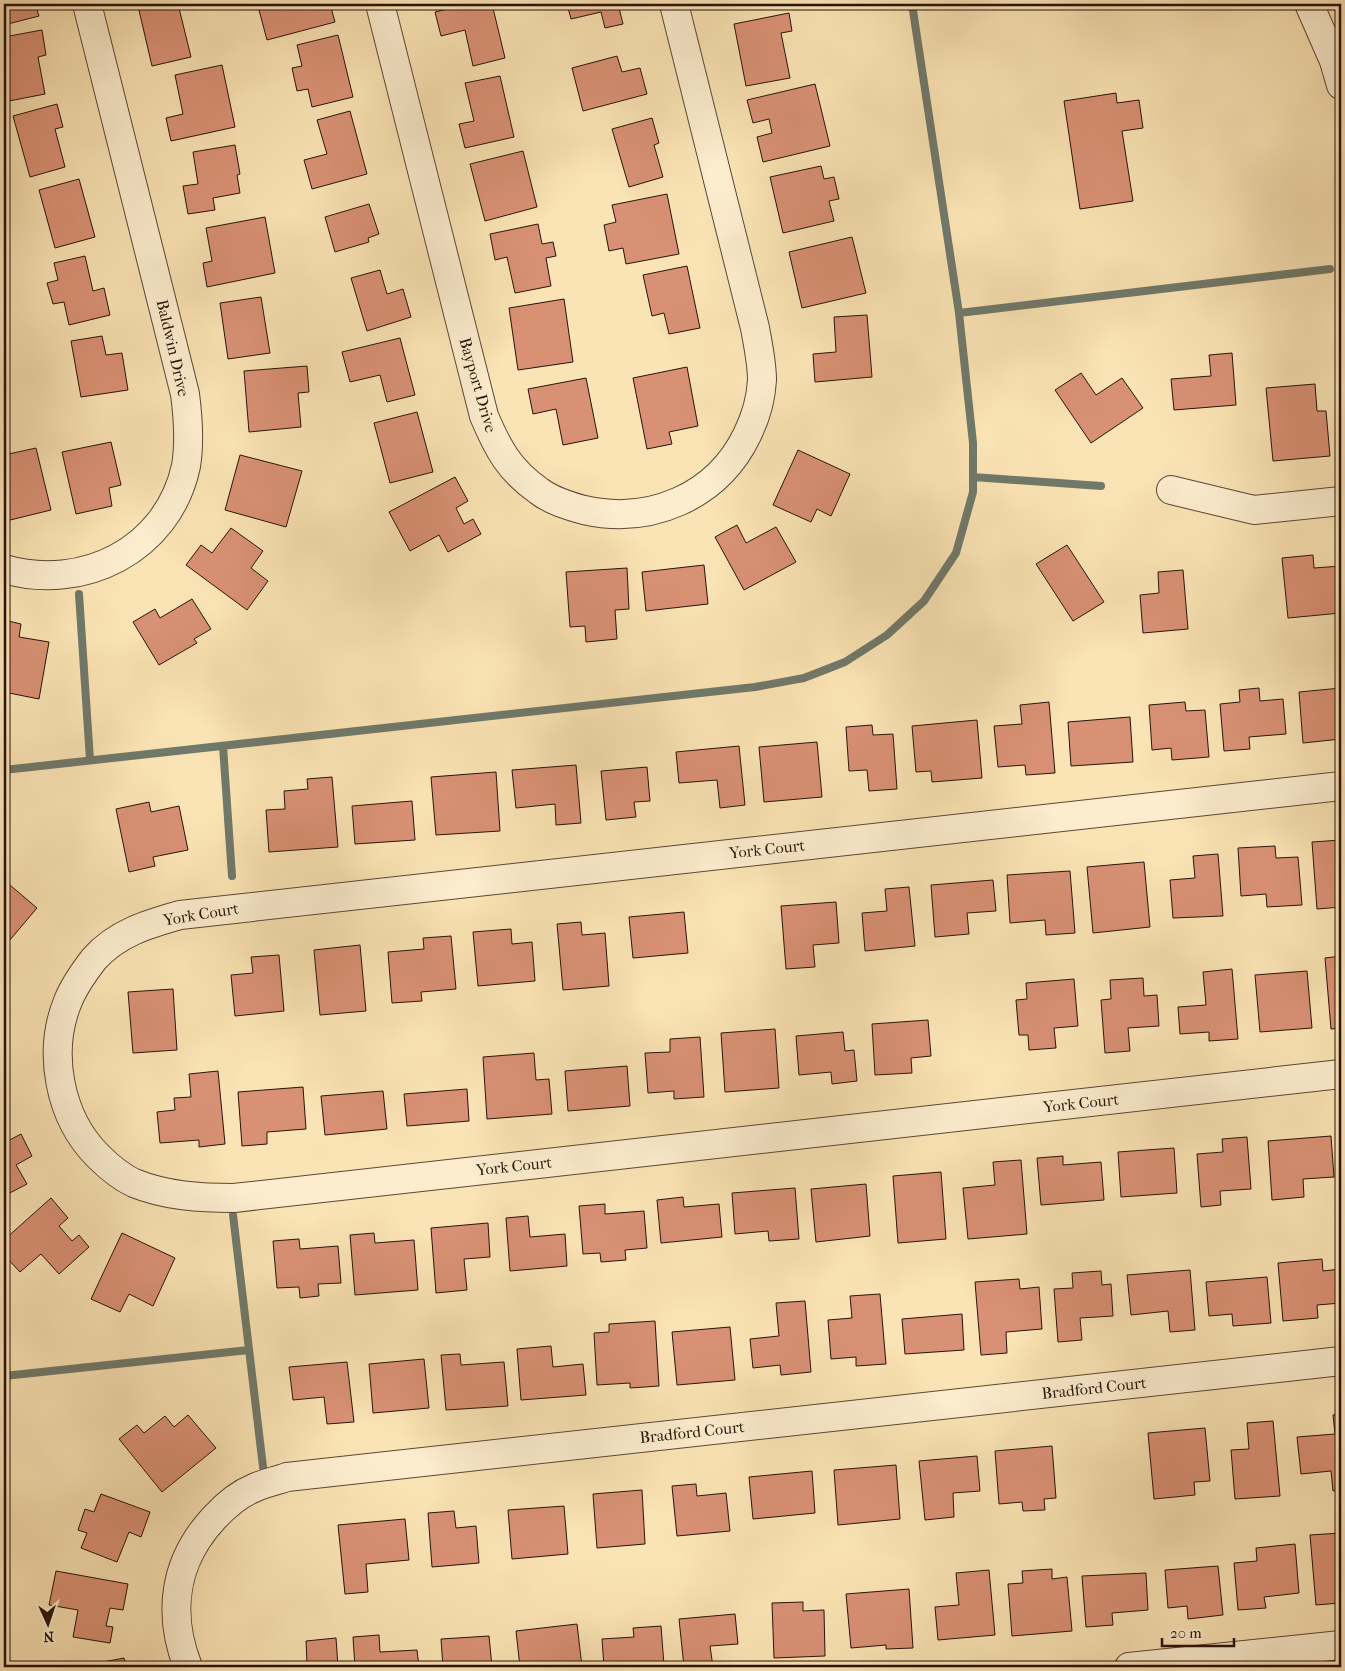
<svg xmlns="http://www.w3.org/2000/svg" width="1345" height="1671" viewBox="0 0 1345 1671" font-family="'IM FELL French Canon',serif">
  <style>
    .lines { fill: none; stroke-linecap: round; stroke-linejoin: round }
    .stream { stroke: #70796a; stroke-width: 8 }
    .building { fill: #d99175; stroke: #291209 }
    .minor-casing { stroke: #5d4634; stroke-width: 30 }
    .tertiary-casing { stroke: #5d4634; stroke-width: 30 }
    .minor { stroke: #fcedce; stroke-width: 28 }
    .tertiary { stroke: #fcedce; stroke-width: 28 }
    .labels { text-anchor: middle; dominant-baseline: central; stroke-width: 4.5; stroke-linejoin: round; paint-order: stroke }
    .street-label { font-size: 16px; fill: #291209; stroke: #fcedce }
  </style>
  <rect width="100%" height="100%" fill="#fae3b4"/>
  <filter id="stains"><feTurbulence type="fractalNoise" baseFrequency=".004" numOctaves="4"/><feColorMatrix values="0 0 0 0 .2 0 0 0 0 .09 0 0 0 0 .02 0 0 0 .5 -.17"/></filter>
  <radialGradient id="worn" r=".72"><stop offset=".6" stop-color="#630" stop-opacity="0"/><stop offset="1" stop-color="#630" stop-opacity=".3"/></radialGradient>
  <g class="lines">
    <path class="stream" d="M959 313 1330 269
      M973 477 1101 486
      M79 594 90 760
      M223 746 232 876
      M4 770 755 687 804 678 845 662 887 635 924 601 956 553 973 492V443L959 313 912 4
      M233 1215 263 1467
      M4 1376 249 1350"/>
  </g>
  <path class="building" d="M4 4H35L39 16 4 25Z
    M148 4H178L191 57 152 66 138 6Z
    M273 4H330L335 22 267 40 259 10 274 6Z
    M469 4H492L505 58 473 66 465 30 441 36 435 12Z
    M567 4H618L623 24 605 28 601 12 571 19Z
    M789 13 792 31 781 33 790 78 746 86 734 24Z
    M42 30 46 55 38 57 45 94 9 101 6 84H4V37Z
    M338 35 353 97 312 107 308 89 297 91 292 68 302 66 297 45Z
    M617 56 622 72 640 68 647 94 583 111 572 68Z
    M222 65 235 127 171 141 166 118 183 114 175 75Z
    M500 76 514 137 465 148 459 124 474 121 465 83Z
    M815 84 830 146 763 162 757 137 772 133 769 119 753 123 747 100Z
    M1116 93 1117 103 1139 100 1143 128 1122 131 1133 201 1080 209 1064 101Z
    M57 104 63 127 55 129 65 167 30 177 13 116Z
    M350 111 367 174 312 189 304 160 327 154 317 120Z
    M652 118 659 143 654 145 663 177 629 187 612 129Z
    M235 145 240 174 237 175 240 193 213 198 215 210 188 214 183 186 198 184 193 152Z
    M523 151 537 207 485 221 470 164Z
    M821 166 824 179 834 177 839 199 829 201 834 221 783 233 770 177Z
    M79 179 95 237 55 248 39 190Z
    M667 194 679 254 626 264 623 248 609 251 604 225 616 222 612 205Z
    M369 204 379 234 368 238 369 242 335 252 325 217Z
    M265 217 275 273 207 287 203 263 212 261 206 228Z
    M538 224 542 244 553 242 556 256 546 258 551 286 515 293 507 257 495 260 490 234Z
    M852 237 866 293 802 308 789 252Z
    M85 256 93 291 104 288 110 315 69 325 64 302 53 304 47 283 58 280 54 263Z
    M687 266 700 328 669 334 664 313 652 316 643 275Z
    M380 270 387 294 403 289 411 317 367 331 351 278Z
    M261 297 270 353 228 359 220 303Z
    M564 299 573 362 518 370 509 308Z
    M867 315 872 377 815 382 813 354 836 352 834 317Z
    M102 336 106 355 122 353 128 390 81 397 71 341Z
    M400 338 415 395 387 402 380 375 350 382 342 352Z
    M1232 353 1236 405 1174 410 1171 379 1211 376 1209 355Z
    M307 366 309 392 298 393 301 427 249 432 244 371Z
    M687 367 698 426 669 432 672 444 647 449 633 378Z
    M1081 373 1096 395 1122 378 1143 408 1091 443 1055 390Z
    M586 378 598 438 563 445 556 409 533 414 528 389Z
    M1315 384 1317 411H1326L1330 456 1273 461 1266 388Z
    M417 412 433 472 390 483 374 423Z
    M111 442 121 485 109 488 112 506 76 514 62 452Z
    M36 448 51 510 6 521 4 510V455Z
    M798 450 850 474 831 516 817 509 811 522 773 505Z
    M240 455 302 471 286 527 225 510Z
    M455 477 468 501 456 508 464 524 473 519 481 534 448 552 439 535 410 551 389 512Z
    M737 525 746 543 776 527 796 562 744 590 715 537Z
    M231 528 263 551 251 568 268 581 247 610 186 565 201 545 212 553Z
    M1067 545 1104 602 1073 621 1036 564Z
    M1313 555 1314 568 1341 566V613L1288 618 1282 558Z
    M704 565 708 604 646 611 642 572Z
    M627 568 629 609 615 610 617 639 586 642 585 626 570 627 566 572Z
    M1183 570 1188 629 1143 633 1140 595 1159 593 1158 572Z
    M192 599 211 629 194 639 197 643 159 665 133 622 155 609 160 618Z
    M4 620 21 624 19 637 49 642 39 699 4 692Z
    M1259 688 1260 701 1283 699 1286 734 1249 737 1250 749 1224 751 1220 704 1240 702 1239 690Z
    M1341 688V739L1303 743 1299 692Z
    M1049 702 1055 773 1026 775 1025 765 998 767 994 726 1022 724 1020 705Z
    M1185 702 1186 711 1205 710 1209 757 1172 760 1171 748 1152 750 1149 705Z
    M1130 717 1133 762 1071 766 1068 722Z
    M977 720 982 778 932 782 931 771 916 772 912 726Z
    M872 725 873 735 893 734 897 789 869 791 867 770 849 771 846 727Z
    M817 742 822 797 764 802 759 747Z
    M739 746 745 805 720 808 717 780 679 783 676 752Z
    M576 765 581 823 556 825 555 804 516 808 512 770Z
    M647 767 650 801 634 802 636 817 606 820 601 771Z
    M496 772 500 831 436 835 431 777Z
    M332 777 338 847 269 852 266 810 285 809 284 791 308 789 307 779Z
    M412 801 415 840 355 844 352 806Z
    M149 802 151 812 179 806 188 850 153 857 155 866 129 872 116 809Z
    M1341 840V907L1317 909 1312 842Z
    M1275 846 1276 858 1298 857 1302 905 1267 907 1266 894 1241 896 1238 848Z
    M1218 854 1223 916 1173 918 1170 880 1195 878 1193 856Z
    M1144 862 1150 927 1093 933 1087 867Z
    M1070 871 1075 933 1046 935 1045 920 1010 923 1007 875Z
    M4 880 37 908 4 947Z
    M993 880 996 911 967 913 969 934 935 937 931 885Z
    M909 887 915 946 865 951 862 913 887 911 885 889Z
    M836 902 839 943 813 945 815 967 786 969 781 906Z
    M684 912 688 953 633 958 629 917Z
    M581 922 582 935 605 933 609 986 563 990 557 924Z
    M511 929 512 944 532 942 535 981 478 986 473 932Z
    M451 936 456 989 421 992 422 1001 392 1003 388 952 424 949 423 938Z
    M360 945 366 1011 320 1015 314 950Z
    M279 955 284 1011 235 1016 231 975 253 973 251 957Z
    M1341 956V1028L1331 1029 1325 958Z
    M1232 969 1238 1039 1209 1041V1032L1180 1034 1178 1007 1206 1005 1203 972Z
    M1307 971 1312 1028 1260 1032 1255 975Z
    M1143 978 1144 996 1157 995 1159 1026 1128 1028 1130 1051 1105 1053 1101 1000 1111 999 1110 980Z
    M1074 979 1078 1026 1054 1028 1056 1048 1029 1050 1028 1035H1019L1016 1000 1027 999 1026 983Z
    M173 989 177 1050 133 1053 128 992Z
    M928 1020 931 1056 911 1058 912 1073 875 1075 872 1024Z
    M775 1029 779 1088 725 1092 721 1033Z
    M843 1032 845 1051 854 1050 857 1081 832 1084 831 1072 799 1075 796 1036Z
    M700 1037 704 1097 674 1099V1091L648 1093 645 1053 670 1052V1039Z
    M534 1053 536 1080 549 1079 552 1114 487 1119 483 1057Z
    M4 1057 7 1083 4 1084Z
    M627 1066 630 1106 568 1111 565 1071Z
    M218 1071 225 1144 199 1147V1140L160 1143 157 1112 175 1110 174 1098 191 1097 189 1074Z
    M303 1087 306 1129 267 1132V1144L242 1146 238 1092Z
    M467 1089 469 1121 407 1126 404 1094Z
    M383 1091 387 1129 325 1135 321 1096Z
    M21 1134 32 1156 16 1165 27 1184 4 1196V1143Z
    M1331 1136 1334 1177 1303 1179 1304 1197 1272 1200 1268 1141Z
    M1247 1137 1251 1189 1220 1191 1221 1205 1201 1207 1197 1154 1223 1152 1222 1139Z
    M1174 1148 1177 1193 1121 1197 1118 1152Z
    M1063 1156V1165L1101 1162 1104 1200 1041 1205 1037 1158Z
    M1021 1160 1027 1234 968 1239 963 1188 995 1185 993 1162Z
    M941 1172 946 1239 898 1243 893 1176Z
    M866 1184 870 1236 816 1242 811 1189Z
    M795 1188 799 1239 769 1241 768 1231 735 1234 732 1193Z
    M683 1197 684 1207 719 1204 722 1237 661 1243 657 1200Z
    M51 1198 68 1218 59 1226 72 1241 79 1235 89 1247 59 1274 41 1254 20 1272 4 1255V1240Z
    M605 1204V1214L644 1211 647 1248 625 1250 626 1260 601 1262 600 1253 583 1254 579 1206Z
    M528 1216 530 1237 565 1234 567 1266 510 1271 506 1218Z
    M488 1223 490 1257 464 1259 467 1290 436 1293 431 1228Z
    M122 1233 175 1258 153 1306 129 1294 120 1312 91 1299Z
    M374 1233 375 1243 414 1240 418 1290 355 1295 350 1235Z
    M299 1239 300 1249 338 1246 341 1283 318 1284 319 1296 300 1298 299 1287 277 1288 273 1241Z
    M1322 1259 1323 1271 1341 1269V1303L1317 1305 1318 1318 1283 1321 1278 1263Z
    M1190 1270 1195 1330 1170 1332 1168 1311 1131 1315 1127 1275Z
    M1101 1271 1102 1285 1111 1284 1113 1316 1080 1318 1082 1340 1058 1342 1054 1289 1073 1288 1072 1273Z
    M1267 1277 1271 1323 1233 1326 1232 1314 1209 1316 1206 1282Z
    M1019 1279 1020 1289 1039 1287 1042 1329 1006 1332 1007 1353 981 1355 975 1282Z
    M880 1294 886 1364 856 1366V1357L831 1359 828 1320 852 1318 850 1296Z
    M805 1301 811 1372 781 1375 780 1365 753 1368 750 1339 779 1336 776 1303Z
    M962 1314 964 1350 905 1354 902 1319Z
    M655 1321 659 1386 630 1388V1383L597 1385 594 1333 609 1332V1324Z
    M730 1327 735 1380 677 1385 672 1332Z
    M551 1346 553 1367 583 1364 586 1395 521 1400 517 1349Z
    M460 1354 461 1365 504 1362 508 1406 446 1410 441 1355Z
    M424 1359 429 1408 373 1413 369 1364Z
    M347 1362 354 1422 327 1424 324 1397 293 1400 289 1367Z
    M1341 1414V1490L1333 1491 1331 1471 1301 1474 1297 1437 1335 1434 1333 1415Z
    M188 1415 216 1448 162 1492 119 1439 137 1425 144 1433 165 1416 174 1427Z
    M1273 1421 1280 1496 1235 1499 1231 1450 1249 1449 1247 1423Z
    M1205 1428 1210 1481 1194 1482 1195 1495 1154 1499 1148 1433Z
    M1052 1446 1056 1498 1044 1499 1045 1510 1023 1511 1022 1502 999 1504 995 1451Z
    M977 1456 980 1491 953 1493 954 1517 925 1520 919 1461Z
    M896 1465 900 1519 838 1525 834 1470Z
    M812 1471 815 1513 753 1519 749 1477Z
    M696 1484 697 1496 726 1493 730 1531 677 1536 672 1486Z
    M642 1490 645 1544 597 1548 593 1494Z
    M101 1494 150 1512 141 1537 129 1532 117 1562 81 1548 87 1533 78 1530 85 1509 94 1512Z
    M564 1506 568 1554 512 1559 508 1510Z
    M454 1511 456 1528 476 1526 479 1563 432 1567 428 1513Z
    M405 1519 409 1560 366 1564 368 1592 345 1594 338 1525Z
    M1341 1533V1603L1316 1605 1310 1535Z
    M1295 1544 1299 1593 1264 1597 1266 1608 1238 1610 1234 1563 1257 1561 1256 1548Z
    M1218 1566 1223 1615 1188 1619 1187 1606 1168 1608 1165 1570Z
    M1052 1569V1579L1067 1577 1072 1631 1012 1636 1008 1584 1023 1583 1022 1571Z
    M989 1570 995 1635 938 1640 935 1607 959 1605 956 1573Z
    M56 1571 128 1584 123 1610 110 1608 106 1626 113 1627 110 1643 73 1637 78 1610 49 1605Z
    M1146 1573 1148 1610 1112 1613 1113 1625 1086 1627 1082 1576Z
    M909 1589 913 1648 886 1649V1645L851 1648 846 1594Z
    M803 1602V1611L824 1610 825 1656 774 1658 772 1603Z
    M735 1614 738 1644 710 1646 713 1667H684L679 1619Z
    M577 1624 582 1667H520L516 1631Z
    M661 1626 664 1665 604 1667 602 1639 634 1637 633 1628Z
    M379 1635 380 1652 417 1650 419 1667H355L353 1637Z
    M489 1636 492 1667H443L441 1639Z
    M336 1638 338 1667H274V1666L307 1663 306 1641Z
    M124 1658 126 1667H77Z"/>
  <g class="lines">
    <g class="minor-casing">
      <path id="minor" d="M380 4 484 416C498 449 509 470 539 491 552 501 569 506 584 510 650 525 717 497 747 435 755 419 761 399 762 380 762 363 758 345 755 328L674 4
        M1171 490 1254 510 1341 501
        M4 569C83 592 168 550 186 466 190 442 188 417 185 394L87 4
        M1341 786 180 915C148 924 117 933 94 959 84 972 74 986 68 1001 47 1052 59 1117 98 1156 108 1166 121 1177 134 1183 166 1196 200 1198 234 1198L1341 1074
        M188 1667C167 1613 174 1561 214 1518 225 1506 239 1494 254 1488 264 1483 276 1481 287 1477L1341 1361
        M1129 1667 1341 1645"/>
    </g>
    <g class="tertiary-casing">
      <path id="tertiary" d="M1309 4 1334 61 1341 85"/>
    </g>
    <use href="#minor" class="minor"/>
    <use href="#tertiary" class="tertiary"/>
  </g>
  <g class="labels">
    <g class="street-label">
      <text transform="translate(173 348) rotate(77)">Baldwin Drive</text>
      <text transform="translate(478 385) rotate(74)">Bayport Drive</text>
      <text transform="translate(767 849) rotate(-6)">York Court</text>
      <text transform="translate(201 914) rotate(-9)">York Court</text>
      <text transform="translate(1081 1103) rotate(-6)">York Court</text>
      <text transform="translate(514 1166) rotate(-6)">York Court</text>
      <text transform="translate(1094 1388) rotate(-6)">Bradford Court</text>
      <text transform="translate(692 1432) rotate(-6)">Bradford Court</text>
    </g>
  </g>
  <rect width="1345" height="1671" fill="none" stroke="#fae3b4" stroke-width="20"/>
  <rect x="5" y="5" width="1335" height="1661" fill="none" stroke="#291209" stroke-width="2.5"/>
  <rect x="10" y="10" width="1325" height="1651" fill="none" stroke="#291209"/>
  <g transform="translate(48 1624) rotate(177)" stroke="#fcedce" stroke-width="4" paint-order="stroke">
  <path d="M0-4L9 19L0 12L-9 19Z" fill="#291209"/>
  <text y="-8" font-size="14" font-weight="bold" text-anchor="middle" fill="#291209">N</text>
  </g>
  <path d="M1162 1638v8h72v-8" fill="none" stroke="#291209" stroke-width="2.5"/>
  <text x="1170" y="1638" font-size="15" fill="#291209" stroke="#fcedce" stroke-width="4" paint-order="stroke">20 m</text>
  <rect width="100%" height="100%" filter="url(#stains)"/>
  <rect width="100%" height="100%" fill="url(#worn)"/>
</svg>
